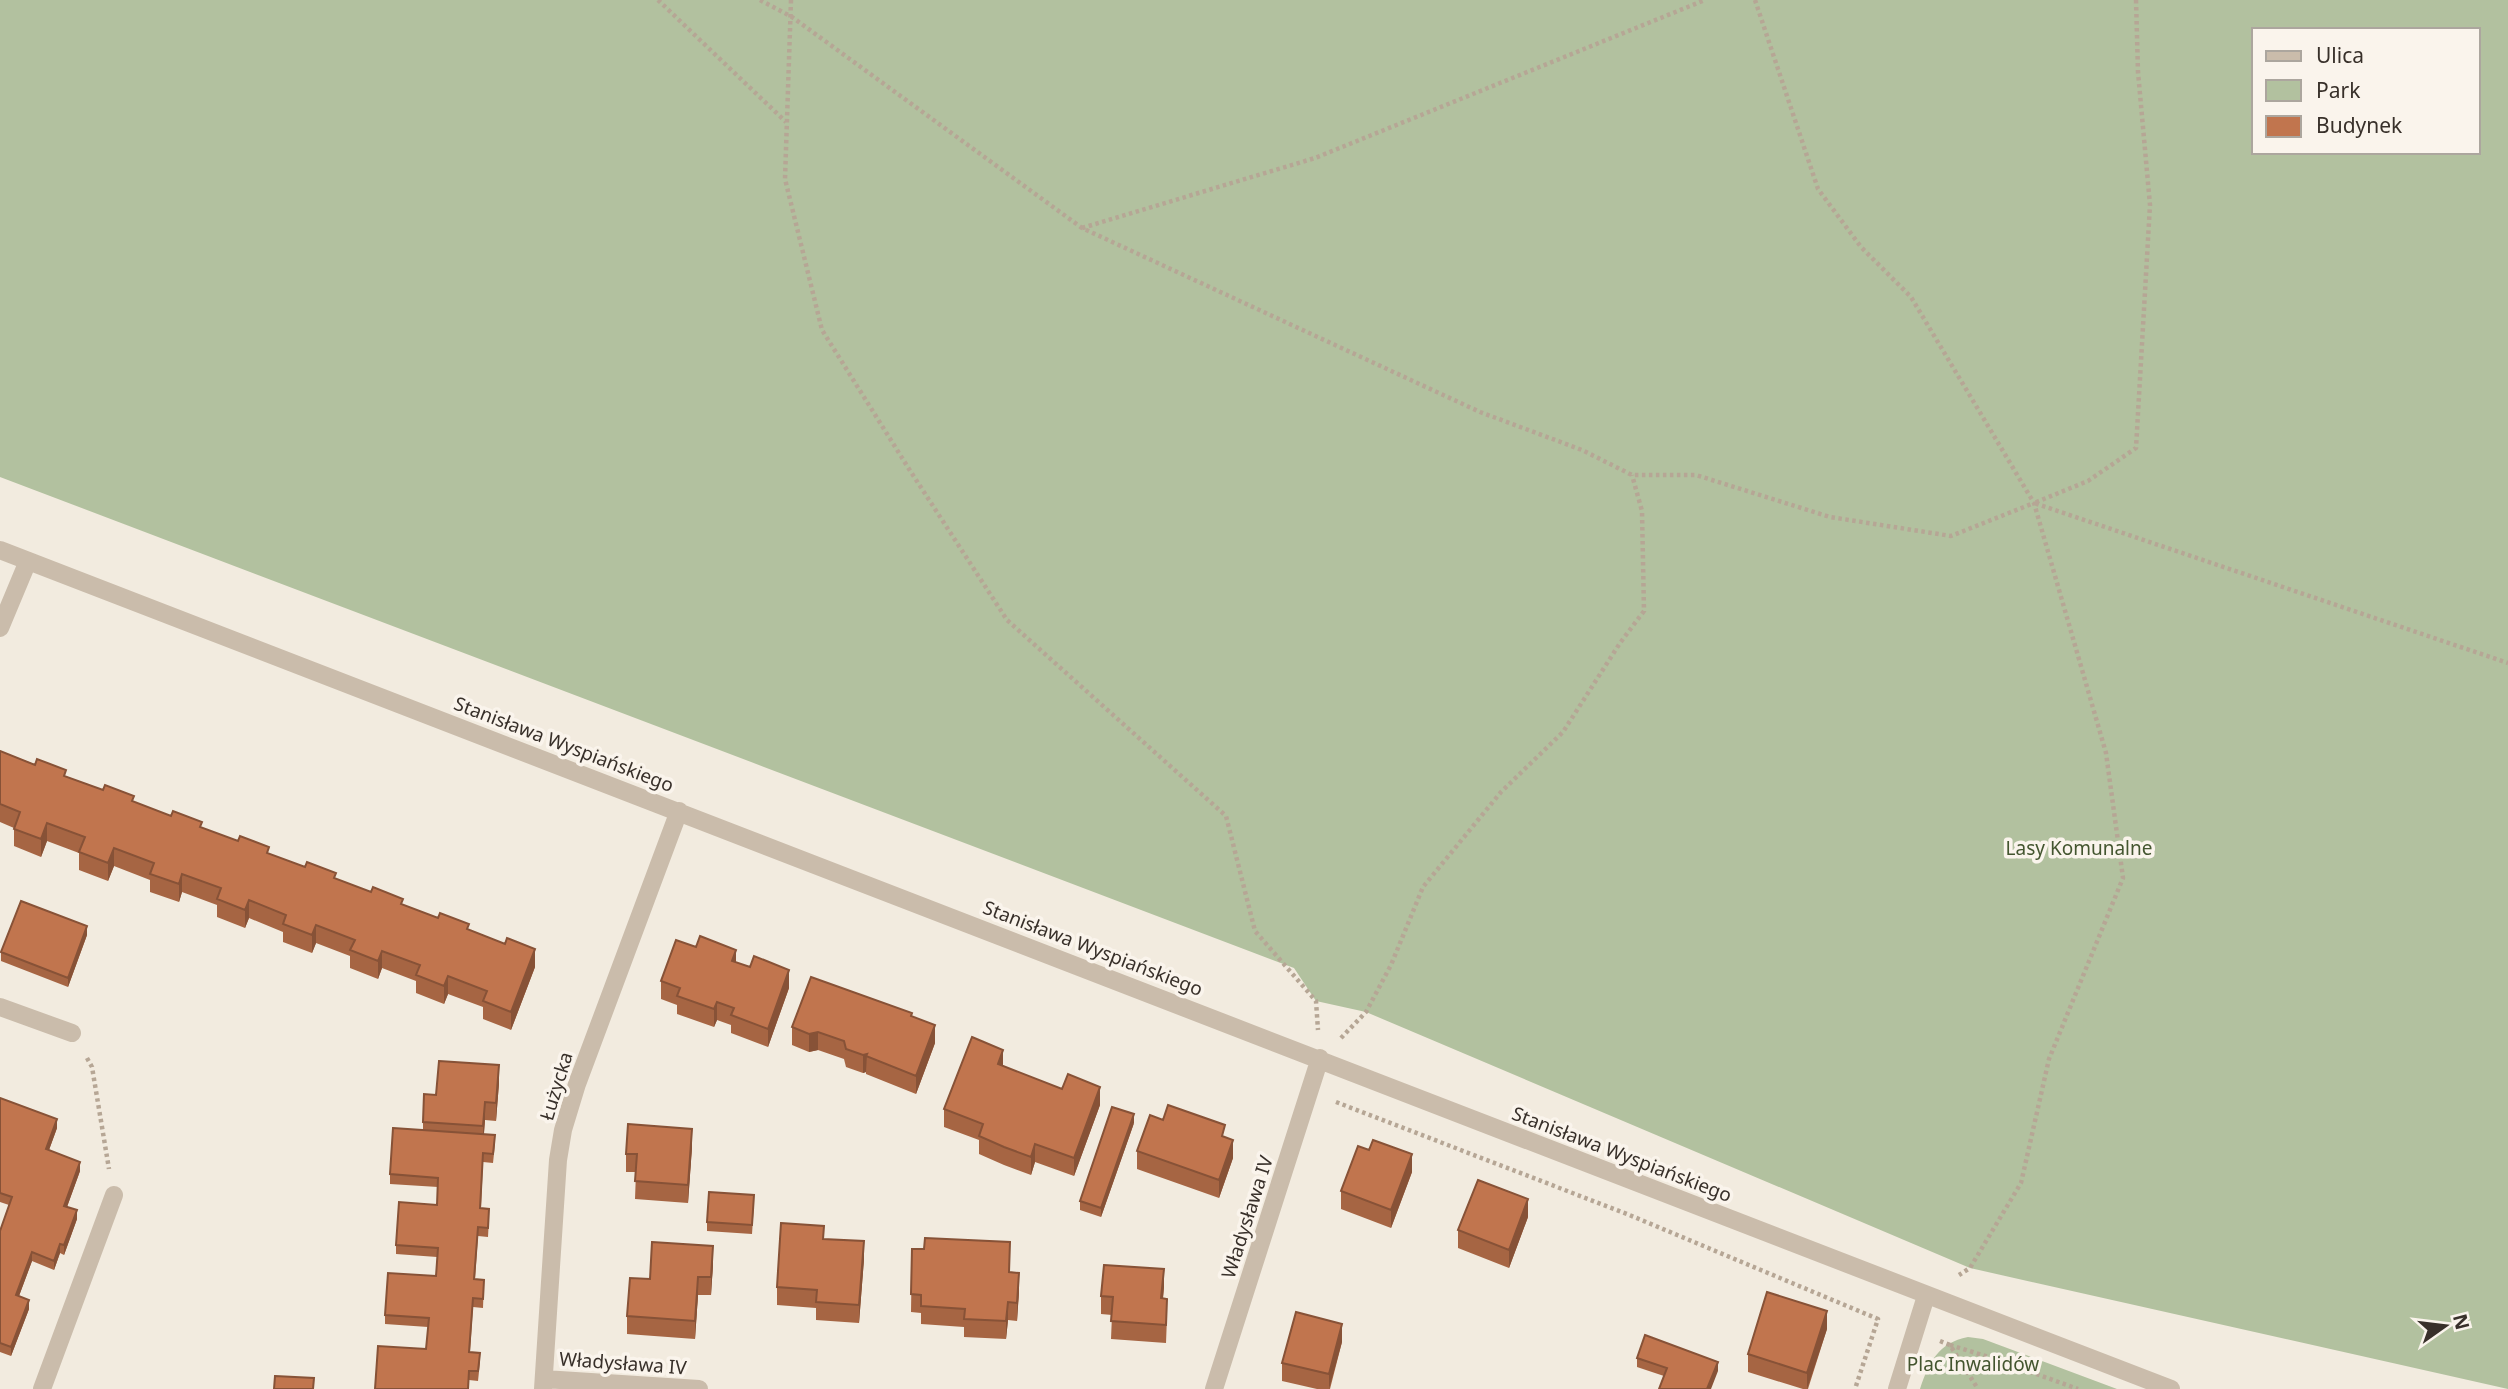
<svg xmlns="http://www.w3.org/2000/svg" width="2508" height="1389" viewBox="0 0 2508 1389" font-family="'Noto Sans',sans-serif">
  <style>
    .green { fill: #b2c19f; fill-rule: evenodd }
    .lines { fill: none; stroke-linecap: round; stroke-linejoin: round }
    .path { stroke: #b6a695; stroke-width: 4.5; stroke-dasharray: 3.5 3.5; stroke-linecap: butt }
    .minor { stroke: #cabcab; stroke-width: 18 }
    .wall { fill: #a66543 }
    .shaded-wall { fill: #875237 }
    .building { fill: #c1754e; stroke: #875237; stroke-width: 2 }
    .labels { text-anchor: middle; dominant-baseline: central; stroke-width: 7; stroke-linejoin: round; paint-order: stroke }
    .street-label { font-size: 19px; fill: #38302a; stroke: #faf4ec }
    .park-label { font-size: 19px; fill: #43552f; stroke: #faf4ec }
  </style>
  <rect width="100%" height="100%" fill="#f2ebdf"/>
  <path class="green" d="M0 0H2508V1389L1970 1268 1366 1012 1316 1001 1294 968 0 477ZM2254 30H2478V152H2254Z
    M1968 1337 1983 1339 2117 1389H1920C1929 1362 1938 1343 1968 1337Z"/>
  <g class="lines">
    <path class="path" d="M658 0 786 122
      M760 0 792 17 1082 228 1480 412 1582 450 1632 475H1696L1830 517 1951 536 2034 503
      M791 0 785 179 822 330 909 469 1007 620 1226 816 1255 931 1316 1001 1318 1030
      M1755 0 1818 189 1861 247 1911 297 2034 503 2106 753 2123 878 2049 1059 2021 1183 1970 1268 1959 1275
      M2136 0 2138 72 2150 205 2136 448 2088 481 2034 503 2508 663
      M1082 228 1315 158 1705 0
      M1341 1038 1366 1012 1391 965 1423 887 1501 792 1563 732 1620 643 1644 611 1642 511 1632 475
      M87 1058 92 1067 109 1169
      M1336 1102 1627 1214 1878 1319 1855 1389
      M1940 1341 1950 1345 1978 1389
      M1950 1345 1992 1358 2078 1389"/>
    <path class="minor" d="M0 550 2171 1389
      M0 628 28 561
      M0 1007 72 1033
      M544 1379 699 1389
      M42 1389 114 1195
      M543 1389 558 1160 563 1130 577 1084 679 811
      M1214 1389 1320 1058
      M1897 1389 1926 1296"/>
  </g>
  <path class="wall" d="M0 751 469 930 535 967 511 1030 483 1019V1007L448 994 444 1004 416 993V981L382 968 378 979 350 968V956L316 943 312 953 283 942V932L249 918 245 928 217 917V905L182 892 179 902 150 892V880L114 866 108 881 79 870V853L47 841 41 857 14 846V828L0 822Z
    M87 935 68 987 1 961V952Z
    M736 962 789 988 768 1047 731 1033V1025L717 1020 714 1027 677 1014V1005L661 999V981Z
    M912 1016 935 1043 916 1094 866 1074V1072L863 1073 846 1067 844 1059 818 1050 809 1052 792 1045V1027Z
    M1003 1066 1100 1105 1074 1176 1035 1162 1031 1175 1004 1165 979 1154V1140L944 1127V1109Z
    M499 1083 496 1121 485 1120 484 1134 495 1144 493 1163 483 1162 481 1208 489 1218 488 1237 478 1236 475 1279 484 1280 483 1308 473 1307 470 1352 480 1362 478 1381 469 1380 468 1389H375L426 1349 428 1327 385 1324V1315L436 1276 437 1257 396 1254V1245L437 1205 438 1187 390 1184V1174L423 1130V1122L436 1095Z
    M0 1098 57 1128 49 1150 80 1171 67 1207 77 1219 64 1255 60 1253 54 1270 32 1261 19 1296 29 1309 11 1356 0 1352V1231L9 1205 0 1202Z
    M1163 1120 1225 1137 1233 1158 1219 1198 1137 1169V1151Z
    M1134 1123 1101 1217 1080 1210V1201Z
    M692 1147 688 1203 635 1199 636 1172H626V1154Z
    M1369 1150 1412 1172 1391 1228 1341 1209V1191Z
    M754 1204 752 1234 707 1231V1222Z
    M1528 1217 1509 1268 1458 1248V1230Z
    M824 1239 864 1259 859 1323 816 1320V1308L777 1305V1287Z
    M912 1249 1010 1272 1019 1291 1017 1321 1008 1320 1006 1339 964 1337V1327L921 1324V1313L911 1312Z
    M713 1264 711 1295H698L695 1339 627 1334V1316L650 1279Z
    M1164 1287 1163 1299 1167 1317 1166 1343 1111 1339 1112 1315 1101 1314V1296Z
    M1827 1329 1808 1389H1803L1748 1372V1354Z
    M1342 1342 1330 1389H1317L1282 1381V1363Z
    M1637 1358 1718 1371 1664 1376 1637 1367Z"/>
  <path class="shaded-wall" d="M47 823V841L41 857V839Z
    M114 848V866L108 881V863Z
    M182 874V892L179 902V884Z
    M249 900V918L245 928V910Z
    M316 925V943L312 953V935Z
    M87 926V935L68 987V978Z
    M535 949V967L511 1030V1012Z
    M736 950V968L732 961Z
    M382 951V968L378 979V961Z
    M789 970V988L768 1047V1029Z
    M448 976V994L444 1004V986Z
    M717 1002V1020L714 1027V1009Z
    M935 1025V1043L916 1094V1076Z
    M818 1032V1050L809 1052V1034Z
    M1003 1050V1068L998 1064Z
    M867 1054 866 1072 863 1073V1055Z
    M499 1065V1083L496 1121V1103Z
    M1100 1087V1105L1074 1176V1158Z
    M485 1102V1120L483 1143V1126Z
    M1134 1114V1123L1101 1217V1208Z
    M57 1119V1128L46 1158V1149Z
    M692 1129V1147L688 1203V1185Z
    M1233 1140V1158L1219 1198V1180Z
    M1035 1144V1162L1031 1175V1157Z
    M1412 1154V1172L1391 1228V1210Z
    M80 1162V1171L64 1215V1206Z
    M1528 1199V1217L1509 1268V1250Z
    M77 1210V1219L64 1255V1245Z
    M864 1241V1259L859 1323V1305Z
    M60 1244V1253L54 1270V1261Z
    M713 1246V1264L711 1295V1277Z
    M32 1252V1261L16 1304V1295Z
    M1164 1269V1287L1161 1316V1298Z
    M1019 1273V1291L1017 1321V1303Z
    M698 1277V1295L695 1339V1321Z
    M29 1300V1309L11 1356V1347Z
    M1008 1302V1320L1006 1339V1321Z
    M1827 1311V1329L1807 1389V1373Z
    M1342 1324V1342L1329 1389V1374Z
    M1718 1362V1371L1711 1389H1707Z"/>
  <path class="building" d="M0 751 35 765 37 759 66 770 64 776 103 790 105 785 134 796 132 801 171 816 173 811 202 822 200 827 238 841 240 836 269 847 267 853 305 867 307 862 336 873 334 878 371 892 373 887 403 899 401 904 438 918 440 913 469 924 467 929 505 944 507 938 535 949 511 1012 483 1001 487 991 448 976 444 986 416 975 420 965 382 951 378 961 350 950 355 940 316 925 312 935 283 924 286 915 249 900 245 910 217 899 221 888 182 874 179 884 150 874 154 863 114 848 108 863 79 852 85 837 47 823 41 839 14 829 20 812 0 804Z
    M21 901 87 926 68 978 1 952Z
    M700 936 736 950 732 961 750 967 754 956 789 970 768 1029 731 1015 734 1008 717 1002 714 1009 677 996 680 988 661 981 676 940 696 947Z
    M811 977 912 1013 911 1016 935 1025 916 1076 866 1056 867 1054 863 1055 846 1049 844 1041 818 1032 809 1034 792 1027Z
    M972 1037 1003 1050 998 1064 1062 1089 1068 1074 1100 1087 1074 1158 1035 1144 1031 1157 1004 1147 979 1136 983 1124 944 1109Z
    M439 1061 499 1065 496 1103 485 1102 483 1126 423 1122 424 1094 436 1095Z
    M0 1098 57 1119 46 1149 80 1162 64 1206 77 1210 64 1245 60 1244 54 1261 32 1252 16 1295 29 1300 11 1347 0 1343V1231L12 1197 0 1193Z
    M1168 1105 1225 1125 1222 1136 1233 1140 1219 1180 1137 1151 1150 1115 1163 1120Z
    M1112 1107 1134 1114 1101 1208 1080 1201Z
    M628 1124 692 1129 688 1185 635 1181 637 1154H626Z
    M393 1128 495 1135 493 1154 483 1153 480 1208 489 1209 488 1228 478 1227 474 1279 484 1280 483 1299 473 1298 469 1352 480 1353 478 1371H469L468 1389H375L378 1346 426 1349 429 1318 385 1315 388 1273 436 1276 438 1248 396 1245 399 1202 437 1205 438 1178 390 1174Z
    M1373 1140 1412 1154 1391 1210 1341 1191 1358 1146 1369 1150Z
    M1478 1180 1528 1199 1509 1250 1458 1230Z
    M709 1192 754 1195 752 1225 707 1222Z
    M781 1223 824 1226 823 1239 864 1241 859 1305 816 1302 817 1290 777 1287Z
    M925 1238 1010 1242 1009 1272 1019 1273 1017 1303 1008 1302 1006 1321 964 1319 965 1309 921 1306V1295L911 1294 912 1249H924Z
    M652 1242 713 1246 711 1277H698L695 1321 627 1316 630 1278 650 1279Z
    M1104 1265 1164 1269 1161 1298 1167 1299 1166 1325 1111 1321 1113 1297 1101 1296Z
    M1767 1292 1827 1311 1807 1373 1748 1354Z
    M1296 1312 1342 1324 1329 1374 1282 1363Z
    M1645 1335 1718 1362 1707 1389H1659L1667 1368 1637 1358Z
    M275 1376 314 1378 313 1389H274Z"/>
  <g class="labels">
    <g class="street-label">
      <text transform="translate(564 744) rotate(21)">Stanisława Wyspiańskiego</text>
      <text transform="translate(1093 948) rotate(21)">Stanisława Wyspiańskiego</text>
      <text transform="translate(556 1086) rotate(-73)">Łużycka</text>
      <text transform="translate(1622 1154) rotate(21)">Stanisława Wyspiańskiego</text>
      <text transform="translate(1247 1217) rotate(-72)">Władysława IV</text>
      <text transform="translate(623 1363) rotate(4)">Władysława IV</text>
    </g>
    <g class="park-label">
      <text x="2079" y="848">Lasy Komunalne</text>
      <text x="1973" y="1364">Plac Inwalidów</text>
    </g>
  </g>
  <rect x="2252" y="28" width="228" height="126" fill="#faf4ec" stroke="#aca69e" stroke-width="2"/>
  <rect x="2266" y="51" width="35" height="10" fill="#cabcab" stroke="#aca69e" stroke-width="2"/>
  <text x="2316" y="63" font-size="21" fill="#38302a">Ulica</text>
  <rect x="2266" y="80" width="35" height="21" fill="#b2c19f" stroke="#aca69e" stroke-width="2"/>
  <text x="2316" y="98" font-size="21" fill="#38302a">Park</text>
  <rect x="2266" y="116" width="35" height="21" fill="#c1754e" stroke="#aca69e" stroke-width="2"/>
  <text x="2316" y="133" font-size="21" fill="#38302a">Budynek</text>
  <g transform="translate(2445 1326) rotate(76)" stroke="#faf4ec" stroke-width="5" paint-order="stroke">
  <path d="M0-5L12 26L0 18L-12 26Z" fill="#38302a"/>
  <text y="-10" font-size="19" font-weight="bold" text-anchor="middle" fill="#38302a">N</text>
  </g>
</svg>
